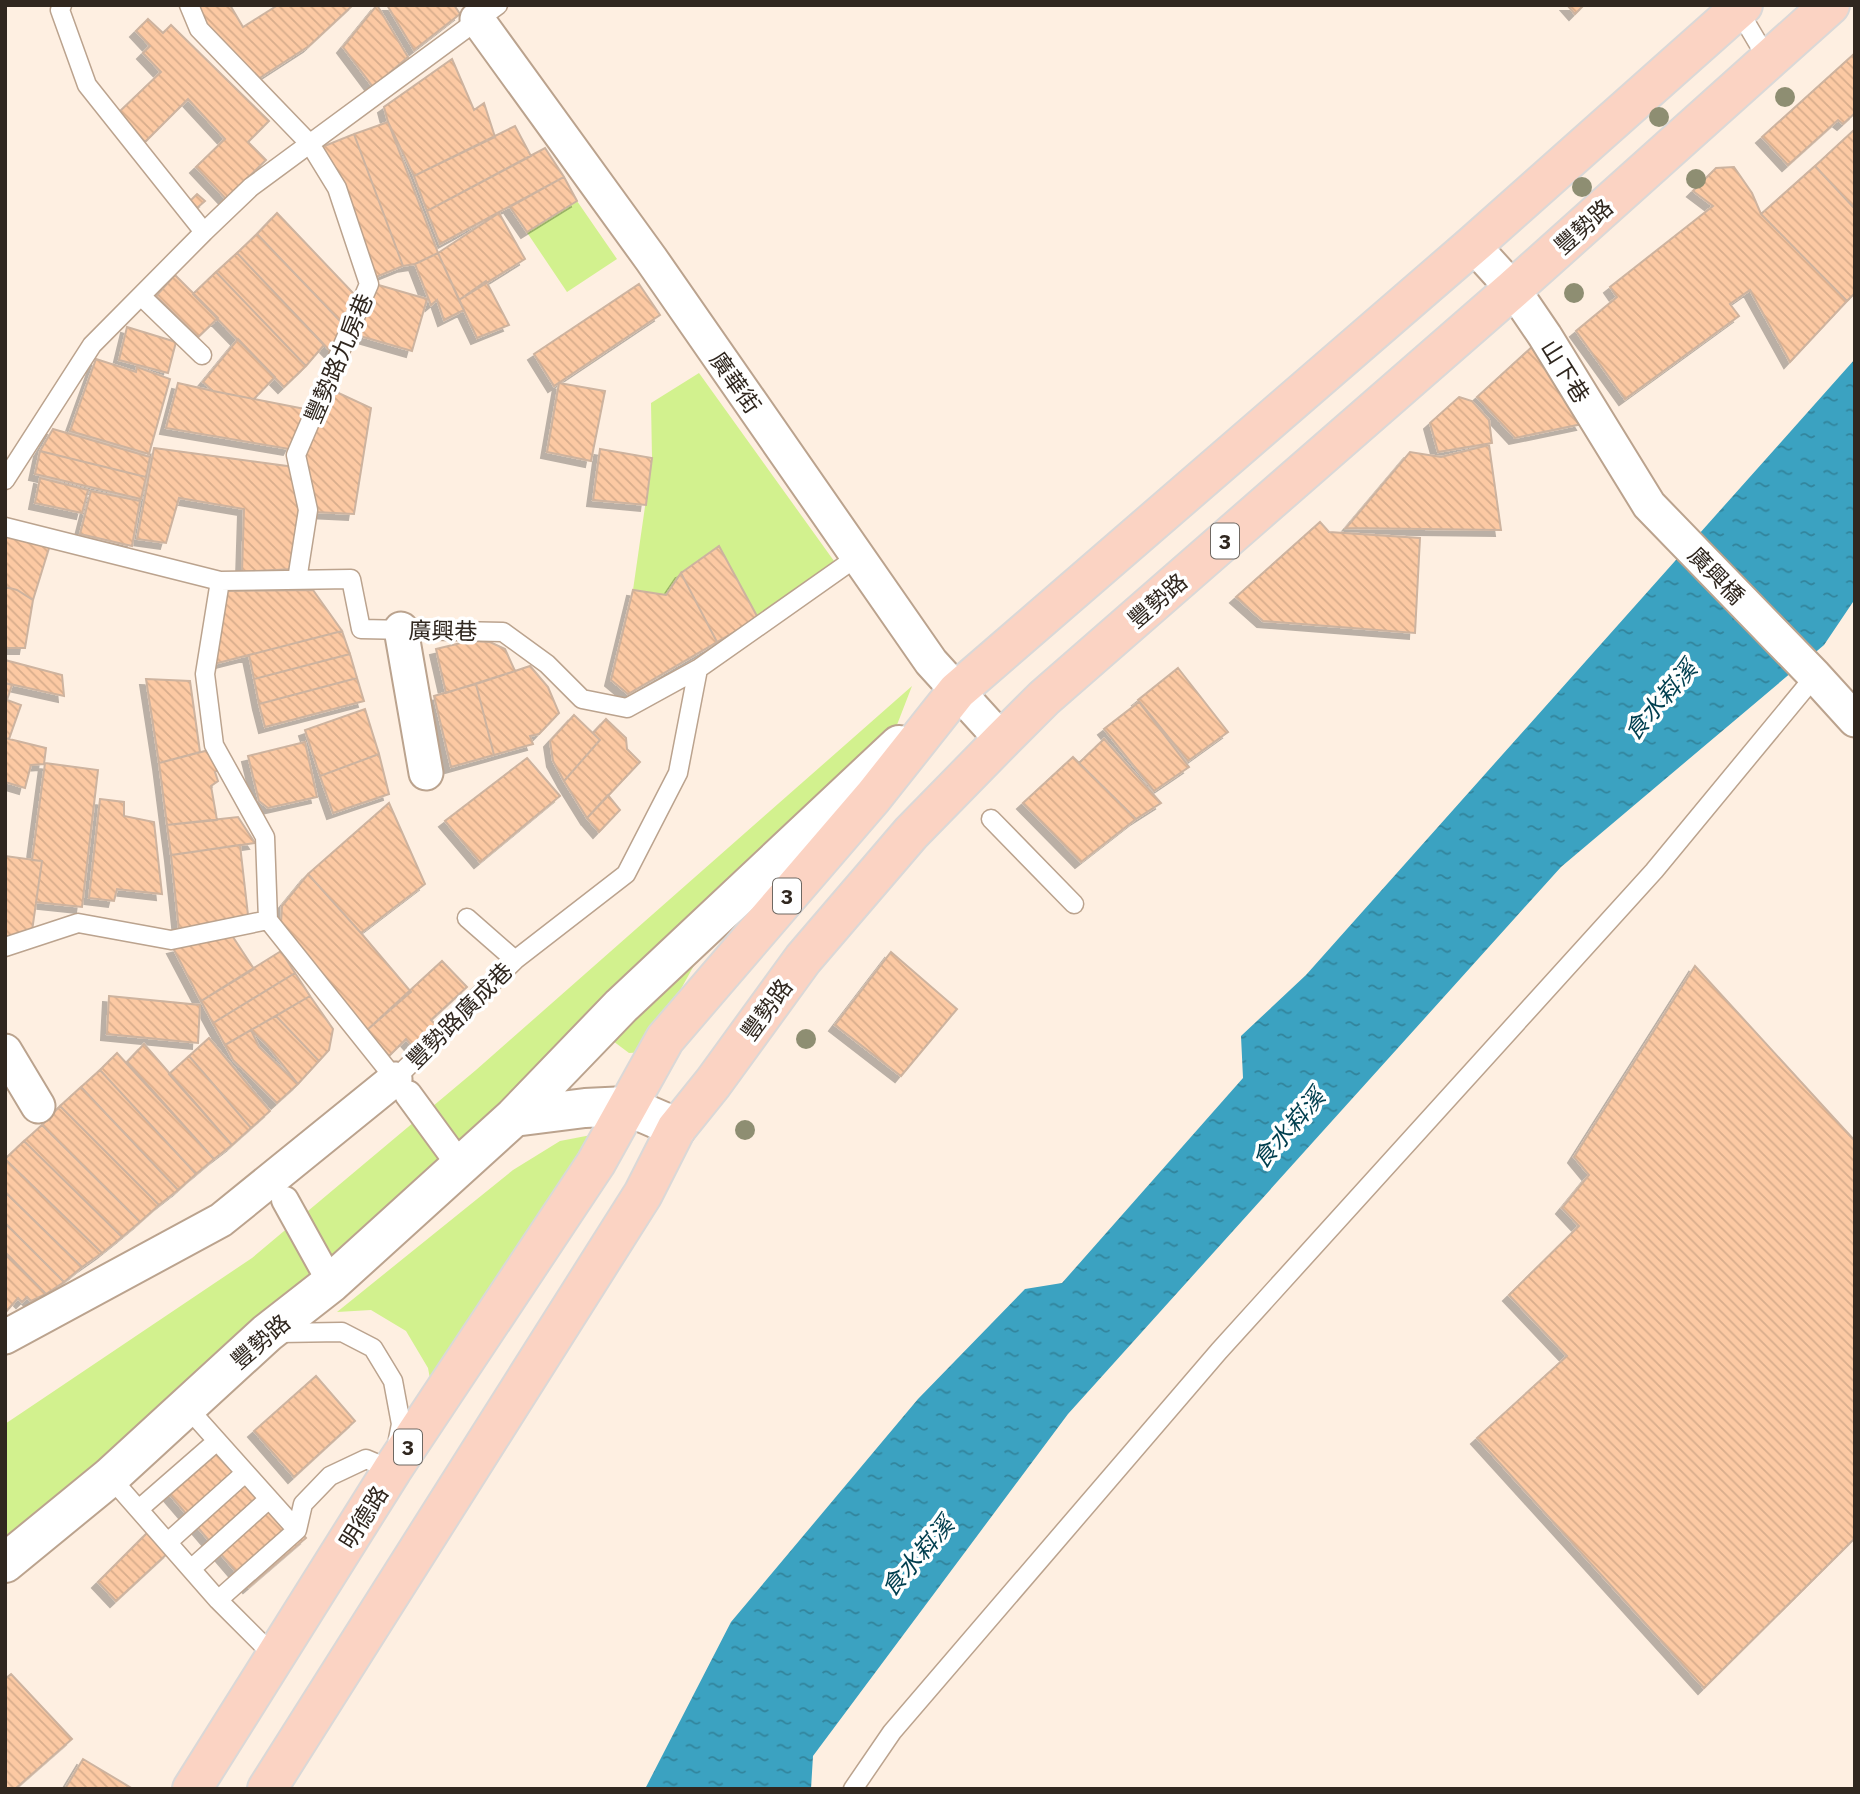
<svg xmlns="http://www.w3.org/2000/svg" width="1860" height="1794" viewBox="0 0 1860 1794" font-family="'IBM Plex Sans','Noto Sans TC',sans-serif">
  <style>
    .green { fill: #d2f18e }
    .water { fill: url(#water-ripples) }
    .building { fill: url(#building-back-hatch); stroke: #cdb39f; stroke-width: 2; filter: url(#shadow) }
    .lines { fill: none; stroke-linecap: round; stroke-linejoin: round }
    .service-casing { stroke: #bba38e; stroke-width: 21 }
    .pedestrian-casing { stroke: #bba38e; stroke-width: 30 }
    .minor-casing { stroke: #bba38e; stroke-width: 37 }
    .tertiary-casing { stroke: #bba38e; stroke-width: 42 }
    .primary-casing { stroke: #dad8d7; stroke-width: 42 }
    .service { stroke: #fff; stroke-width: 18 }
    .pedestrian { stroke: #fff; stroke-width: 26 }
    .minor { stroke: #fff; stroke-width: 33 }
    .tertiary { stroke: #fff; stroke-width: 38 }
    .primary { stroke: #fbd3c3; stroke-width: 38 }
    .tree { fill: #8e8e72 }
    .labels { text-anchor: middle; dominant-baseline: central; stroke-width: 7; stroke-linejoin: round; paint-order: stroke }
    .shield { fill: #fff; stroke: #6e6862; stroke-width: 2 }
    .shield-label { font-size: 21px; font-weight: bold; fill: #30271f }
    .street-label { font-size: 23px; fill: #30271f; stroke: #fff }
    .water-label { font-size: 24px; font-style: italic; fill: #003e4e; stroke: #fff }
  </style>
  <defs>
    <pattern id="water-ripples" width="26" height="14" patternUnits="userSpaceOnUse" patternTransform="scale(1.75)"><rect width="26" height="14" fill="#3ba2c1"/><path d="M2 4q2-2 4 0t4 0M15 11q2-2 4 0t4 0" fill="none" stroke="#32849c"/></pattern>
    <pattern id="building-back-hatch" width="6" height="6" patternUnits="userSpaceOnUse" patternTransform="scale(1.75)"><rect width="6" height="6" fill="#fcc9a3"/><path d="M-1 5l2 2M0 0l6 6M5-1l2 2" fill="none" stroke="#d8ad8c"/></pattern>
    <filter id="shadow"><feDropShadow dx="-6" dy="6" stdDeviation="0" flood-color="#0004"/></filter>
  </defs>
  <rect width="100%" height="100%" fill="#feefe1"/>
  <path class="green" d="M577 201 617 259 567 292 526 231Z
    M699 373 834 561 758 618 718 547 681 573 666 595 633 590 652 458 651 403Z
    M912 686 895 730 497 1122 5 1544V1424L252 1258 476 1070Z
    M712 933 646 1052 629 1053 605 1035Z
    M612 1131 436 1412 428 1368 406 1331 371 1310 337 1312 513 1170 560 1141Z"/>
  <path class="water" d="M1855 359V599L1824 645 1561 867 1068 1414 813 1756 811 1789H645L731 1622 918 1399 1025 1289 1062 1283 1243 1078 1241 1036 1306 975Z"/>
  <path class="building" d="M197 5H230L243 27 278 5H353L309 46 255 81 204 25Z
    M377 5 408 57 373 87 343 47Z
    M387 5H454L460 14 414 50Z
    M1567 5H1584L1575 14Z
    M148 19 163 33 171 25 269 121 248 142 266 160 226 199 196 167 225 139 188 99 145 142 119 112 161 72 143 53 150 46 136 31Z
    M1855 53V113L1843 124 1838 120 1788 165 1762 137Z
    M452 59 474 110 484 103 495 137 414 176 388 122 384 107Z
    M388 122 438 253 415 264 403 266 354 134Z
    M515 126 531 156 427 211 414 176Z
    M1855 129V209L1815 166Z
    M354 134 403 266 376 277 342 184 317 149Z
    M545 148 564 177 440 244 427 211Z
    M1815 166 1855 209V293L1847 301 1761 214Z
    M1734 167 1752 193 1761 214 1847 301 1790 362 1750 290 1730 304 1739 316 1625 399 1576 331 1617 297 1610 287 1713 206 1693 191 1716 168Z
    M564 177 577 201 527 232 510 207Z
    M197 194 205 201 197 208 190 201Z
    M277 213 354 294 344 325 257 234Z
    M499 213 525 259 459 300 438 253Z
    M257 234 344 325 332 353 237 253Z
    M237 253 324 345 306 366 216 272Z
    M438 253 464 310 444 320 437 300 431 305 415 264Z
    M216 272 306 366 284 387 193 294Z
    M175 275 218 318 198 337 156 296Z
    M486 281 509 325 477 338 459 300Z
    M375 284 427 299 412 351 360 336Z
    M639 284 660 315 554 386 534 354Z
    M127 327 176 342 168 373 119 360Z
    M238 339 275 377 254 399 213 391 203 382Z
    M1534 345 1582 424 1515 438 1477 397Z
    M96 359 136 372 137 367 170 379 149 454 70 431Z
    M178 383 213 391 310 410 289 449 166 428Z
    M559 383 605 391 591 461 547 452Z
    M332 390 371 408 354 514 315 512 302 453Z
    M1459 397 1472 401 1489 420 1492 443 1438 452 1430 423Z
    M53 429 150 457 146 477 40 451Z
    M1489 445 1501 530 1346 528 1410 452 1441 457Z
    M154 448 294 467 303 509 293 569 242 572 244 509 179 498 166 543 137 539Z
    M600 449 652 458 646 505 593 500Z
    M40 451 146 477 141 499 35 474Z
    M40 478 88 490 82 513 35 503Z
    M91 491 140 501 132 546 80 534Z
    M1320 522 1329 532 1420 538 1415 633 1263 621 1236 597Z
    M5 534 50 545 33 600 17 590 5 587Z
    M719 546 758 618 717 642 681 573Z
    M681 573 717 642 628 694 611 680 633 590 666 595Z
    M5 587 17 590 33 600 25 648H5Z
    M313 590 342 631 214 664 227 591Z
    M342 631 350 654 254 679 249 655Z
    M469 641 490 642 505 649 515 671 446 693 436 649Z
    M350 654 357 678 259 704 254 679Z
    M5 660 62 675 64 696 5 683Z
    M530 666 548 687 559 713 539 734 530 736 533 744 494 755 476 684Z
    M1178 668 1228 732 1188 761 1138 700Z
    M357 678 364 701 265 727 259 704Z
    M146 679 190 681 200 752 159 763Z
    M5 683 12 685 7 700 21 705 9 739 5 738Z
    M476 684 494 755 451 767 434 696Z
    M1139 702 1189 767 1154 791 1104 729Z
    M365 709 379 754 320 776 305 730Z
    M574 715 600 740 564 781 553 761 550 741Z
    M606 719 626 738 627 749 640 762 587 818 564 781 600 740 593 733Z
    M5 738 46 748 44 764 31 765 25 788 5 782Z
    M1104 739 1161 803 1136 819 1079 763Z
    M305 742 317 797 268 808 259 801 248 756Z
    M209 750 220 769 215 772 218 781 211 786 217 820 167 825 159 763Z
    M379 754 389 794 333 813 320 776Z
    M1073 757 1136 819 1081 862 1023 803Z
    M527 758 560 796 480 862 445 821Z
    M45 763 98 770 82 907 36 902 42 861 32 860Z
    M608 795 620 810 599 832 587 818Z
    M100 799 124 802V816L154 822 162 894 117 889 114 901 89 898Z
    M389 803 425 884 361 933 308 874Z
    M238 817 255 843 171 855 167 825Z
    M240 845 248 915 179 930 171 855Z
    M5 856 42 861 32 931 5 941Z
    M308 874 361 933 411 992 367 1030 281 923 282 906Z
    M231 934 254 969 201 1001 173 948Z
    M281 951 295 973 213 1023 201 1001Z
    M891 952 957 1009 901 1076 835 1025Z
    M442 961 467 987 431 1020 437 1026 414 1048 406 1039 389 1056 367 1030Z
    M1695 966 1855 1141V1538L1704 1688 1477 1438 1567 1356 1509 1295 1579 1226 1562 1208 1589 1175 1574 1157Z
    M295 973 310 996 225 1045 213 1023Z
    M109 996 200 1005 198 1043 107 1034Z
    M310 996 333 1029 329 1050 319 1061 276 1016Z
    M276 1016 319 1061 298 1084 266 1044 251 1030Z
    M251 1030 259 1047 298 1084 277 1103 233 1060 225 1045Z
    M209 1038 270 1111 251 1128 189 1056Z
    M144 1044 232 1145 214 1159 127 1062Z
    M117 1053 214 1159 196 1174 100 1070Z
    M189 1056 251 1128 232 1145 169 1074Z
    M100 1070 196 1174 178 1190 81 1087Z
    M81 1087 178 1190 159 1205 60 1106Z
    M60 1106 159 1205 140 1222 42 1125Z
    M42 1125 140 1222 122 1237 24 1141Z
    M24 1141 122 1237 102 1253 5 1159Z
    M5 1159 102 1253 82 1267 5 1192Z
    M5 1192 82 1267 64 1282 5 1223Z
    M5 1223 64 1282 46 1294 5 1252Z
    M5 1254 46 1294 31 1301 27 1297 22 1302 18 1298 5 1313Z
    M316 1376 355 1421 294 1477 254 1431Z
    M219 1439 306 1538 249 1587 164 1488Z
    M148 1532 169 1552 116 1601 98 1582Z
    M11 1674 72 1739 15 1789H5V1679Z
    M83 1759 133 1789H65Z"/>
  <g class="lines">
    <g class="service-casing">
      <path id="service" d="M62 5 60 10 87 85 204 232
        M189 5 199 29 310 144 337 188 369 284 296 455 308 510 297 580
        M1736 6 1768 60
        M141 296 202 355
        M5 480 92 345 204 232 251 187 498 5
        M5 527 220 581 351 579 361 629 503 632 547 664 582 699 627 708 698 669 857 557
        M220 581 205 674 214 745 265 837 268 920
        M991 819 1074 904
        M467 918 515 960
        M5 947 78 923 171 940 268 920 395 1079 515 960 626 874 678 773 698 669
        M186 1406 297 1530
        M110 1477 218 1600 275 1657
        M139 1509 217 1441
        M168 1542 245 1473
        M191 1569 269 1499
        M218 1600 297 1530 303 1504 330 1476 366 1459 392 1470 401 1424 393 1381 373 1348 342 1332 278 1333
        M853 1789 892 1732 1219 1351 1654 871 1815 676"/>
    </g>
    <g class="pedestrian-casing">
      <path id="pedestrian" d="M408 1094 460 1165
        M285 1200 331 1283"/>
    </g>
    <g class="minor-casing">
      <path id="minor" d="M477 19 651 259 931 662 1002 740
        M1473 245 1513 289 1545 336 1649 505 1815 676 1855 720
        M401 629 426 773
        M5 1051 38 1106
        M5 1337 221 1220 395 1079"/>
    </g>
    <g class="tertiary-casing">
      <path id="tertiary" d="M514 1117 585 1108 627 1106 671 1125 676 1129
        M5 1563 110 1477 267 1333 331 1283 514 1117 621 1006 899 745"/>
    </g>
    <g class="primary-casing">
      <path id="primary" d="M192 1789 392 1470 596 1163 665 1039 873 797 957 691 1473 245 1743 5
        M267 1789 643 1194 676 1129 713 1083 803 959 911 833 1002 740 1044 698 1513 289 1830 5"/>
    </g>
    <use href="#service" class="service"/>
    <use href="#pedestrian" class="pedestrian"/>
    <use href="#minor" class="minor"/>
    <use href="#tertiary" class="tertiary"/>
    <use href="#primary" class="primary"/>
  </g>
  <g class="tree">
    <circle cx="1785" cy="97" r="10"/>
    <circle cx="1659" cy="117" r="10"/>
    <circle cx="1696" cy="179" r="10"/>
    <circle cx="1582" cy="187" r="10"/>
    <circle cx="1574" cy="293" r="10"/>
    <circle cx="806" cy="1039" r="10"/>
    <circle cx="745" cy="1130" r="10"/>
  </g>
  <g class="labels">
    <g class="shield">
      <rect x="1211" y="523.5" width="28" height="35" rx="5"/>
      <rect x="773" y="878.5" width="28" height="35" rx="5"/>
      <rect x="394" y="1429.5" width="28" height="35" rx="5"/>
    </g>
    <g class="shield-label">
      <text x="1225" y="541">3</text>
      <text x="787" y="896">3</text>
      <text x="408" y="1447">3</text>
    </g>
    <g class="street-label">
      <text transform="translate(1583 226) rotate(-42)">豐勢路</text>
      <text transform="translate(338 358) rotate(-67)">豐勢路九房巷</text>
      <text transform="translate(1566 371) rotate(58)">山下巷</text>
      <text transform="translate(736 382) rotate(55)">廣華街</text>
      <text transform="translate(1717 575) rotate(46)">廣興橋</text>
      <text transform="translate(1157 600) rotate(-41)">豐勢路</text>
      <text transform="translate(443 630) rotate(1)">廣興巷</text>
      <text transform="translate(766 1009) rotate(-54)">豐勢路</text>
      <text transform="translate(459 1015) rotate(-45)">豐勢路廣成巷</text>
      <text transform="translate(260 1341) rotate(-41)">豐勢路</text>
      <text transform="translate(363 1517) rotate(-58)">明德路</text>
    </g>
    <g class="water-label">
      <text transform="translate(1660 700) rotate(-49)">食水嵙溪</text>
      <text transform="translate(1288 1128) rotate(-49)">食水嵙溪</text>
      <text transform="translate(917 1556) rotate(-49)">食水嵙溪</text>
    </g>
  </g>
  <rect width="1860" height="1794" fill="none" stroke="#30271f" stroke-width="14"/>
</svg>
